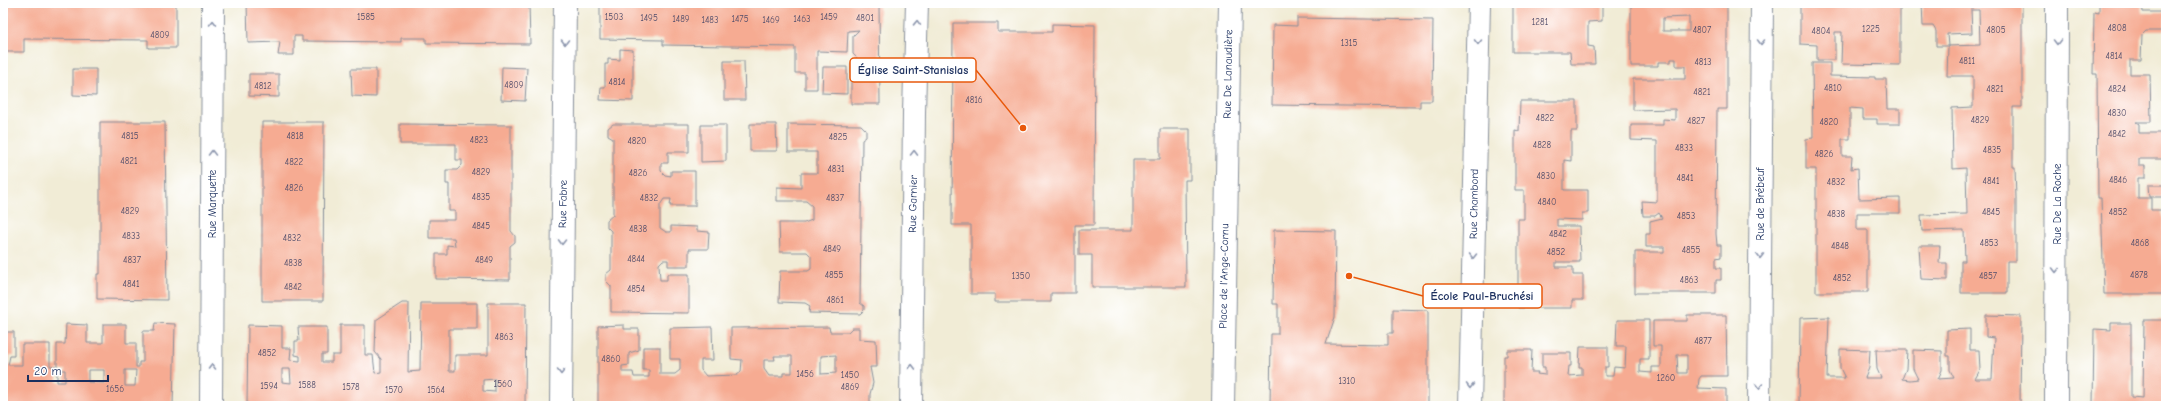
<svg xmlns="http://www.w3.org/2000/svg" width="2169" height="409" viewBox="0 0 2169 409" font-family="'Comic Neue',sans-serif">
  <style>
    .building { fill: #f6ab92; fill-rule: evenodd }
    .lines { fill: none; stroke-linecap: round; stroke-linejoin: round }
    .minor-casing { stroke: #868e9a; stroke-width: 24 }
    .minor { stroke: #fff; stroke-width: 22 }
    .oneway { stroke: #8d97ae }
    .labels { text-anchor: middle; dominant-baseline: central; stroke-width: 4; stroke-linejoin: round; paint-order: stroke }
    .number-label { font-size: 9px; fill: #524e6b }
    .street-label { font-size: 11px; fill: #1b2f5e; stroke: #fff }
    .leader { fill: none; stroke: #e8590c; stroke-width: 1.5 }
    .callout-dot { fill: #e8590c; stroke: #fff; stroke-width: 1.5 }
    .callout { fill: #fff; stroke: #e8590c; stroke-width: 1.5 }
    .callout-label { font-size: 12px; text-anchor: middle; font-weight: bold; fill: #1b2f5e }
  </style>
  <rect width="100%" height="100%" fill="#fff"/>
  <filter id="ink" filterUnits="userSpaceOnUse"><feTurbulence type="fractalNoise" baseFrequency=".025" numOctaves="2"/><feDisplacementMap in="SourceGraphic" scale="8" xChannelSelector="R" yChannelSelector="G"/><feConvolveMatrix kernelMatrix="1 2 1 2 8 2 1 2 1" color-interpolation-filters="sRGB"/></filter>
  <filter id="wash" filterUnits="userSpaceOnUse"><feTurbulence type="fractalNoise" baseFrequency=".012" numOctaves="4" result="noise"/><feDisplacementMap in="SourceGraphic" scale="16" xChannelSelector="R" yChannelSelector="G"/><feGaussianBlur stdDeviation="0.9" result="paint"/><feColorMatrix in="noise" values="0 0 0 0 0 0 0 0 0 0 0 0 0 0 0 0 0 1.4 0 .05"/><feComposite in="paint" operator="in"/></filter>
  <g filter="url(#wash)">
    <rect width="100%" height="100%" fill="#f1ecd6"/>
    <g id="blocks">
      <path class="building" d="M3 3H176V48H148V40L24 39V52H3Z
        M247 3H529L530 44 426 43V38H401V42L302 41V36H294V55H278L280 42 248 43Z
        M600 3H879L880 104H851V63L857 58 853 54V36L859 30 848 31 847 52 817 51V89H805V73H795V47L663 45V40L600 39Z
        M1513 3H1602V21L1588 22V46L1594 47 1595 64H1571L1570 52H1513Z
        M1631 3H1727V109H1717L1716 234 1717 245H1721V257L1716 258V268H1721V280H1716V293H1635V252H1664V247H1646V234H1650V221L1662 218 1659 213 1655 216H1643L1642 201 1657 202V141L1631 140V125H1663V119L1675 120V109L1633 110V79H1685V66H1676V59H1671V62H1658V66H1631ZM1689 17V31H1663V18Z
        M1800 3H1900V65L1841 64 1842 32H1835V60H1817V45L1800 44Z
        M1922 3H2022V107H2013V167H2015L2016 198V261H2007V293H1961V261H1965L1964 230 1922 231 1921 215 1967 214 1966 168 1953 169 1952 108 1973 107V76H1947L1948 46 1980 45 1979 10H1971L1972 33 1947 34 1948 46H1936V31L1933 26H1923Z
        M2099 3H2142L2143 12H2165V31H2146L2142 35 2141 60H2130V74H2150L2151 122H2136L2139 124V133H2166V159H2139V166H2145V178H2138V198H2151V210H2163V231H2166V294H2104L2101 198H2098L2097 74H2093L2094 12 2099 13Z
        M1297 18 1433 20 1432 101H1420V107L1272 105 1273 25 1297 26Z
        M953 23H998V32H1052V24L1095 25 1094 225H1075V293H1051V302H995V294H971V225H952Z
        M620 49 633 50V101L600 100 601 87H605V64H608V59L620 60Z
        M724 61H744L745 100H724Z
        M1812 63H1830V76L1875 77V79H1886L1887 109H1900V124H1877V119H1863V109L1850 108V139H1842V156H1852L1851 169 1858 168 1859 199 1900 198V213H1857V230H1868V292H1816V169H1806V139L1813 138Z
        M502 67 527 68 525 101 501 100Z
        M823 67H847V94L822 93Z
        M73 69H96V96L73 95Z
        M351 69H376V97L352 96Z
        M249 74H279V97L249 96Z
        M1520 101H1577V131H1571V161L1564 160V190H1588V213H1582V220L1557 219V226H1579L1580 262H1556V267H1573V275H1583V300H1572V308H1518V219H1524V190H1515V130L1519 131Z
        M3 120H7L6 152 3 151Z
        M100 122H165L167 300 97 299V274H100Z
        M262 122H324L323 301H262Z
        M400 124 511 125V231L515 236V242L510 246V280L436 279V254H447V245L455 246 454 238H429V220H455V211H449V184H446V170H457L462 165V160H456V144H400Z
        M613 124H689V152H668V163H661V171L665 175 671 176V171H695V206H670L671 199H664L660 205V228L666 232H671V226L697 227V231L709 232 708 249H689V266H668V260H663L659 264 660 280H667V274H689V313L611 312V286L606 281V274L611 270V231L607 227V220L613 215V138L608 135V128Z
        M750 124H776L777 151H750Z
        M788 124 861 125 866 130V137L862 140 860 303 864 306V310L860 314 809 313 810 306 805 303 779 302 780 271H808L811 269V256L807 252H780L779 223H804L812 220V206L806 201H777V187L801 188V173H817V152H788Z
        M701 125H726V161L701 162Z
        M1160 129H1190V180H1185L1186 287H1092V255H1079V230H1133V159H1160Z
        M2148 185H2166V197H2149Z
        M1274 230 1336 231 1335 317 1326 344 1388 345V333H1393V309L1428 310V406H1270L1271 334H1278V304H1273Z
        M3 243H5L4 268H3Z
        M1919 246H1940L1939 263H1947V280L1921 279Z
        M402 303H409L408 372 420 371 421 303H477V329H449V371H455V355H488V303H526L525 406H247L248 325 282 326V348H291L290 360 300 361V356L295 355V341H299L298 327H327V354H322V362H332V355H340V325H365V355H373L375 373 381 372V359L375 352 376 320ZM282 369H290L291 383 282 382ZM495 379V392L483 391V380Z
        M1687 315H1726L1727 376H1701L1699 379 1698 388 1726 389V406H1504V356H1507V350H1532L1531 372H1538L1537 374 1545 375V367H1542V353H1571V366H1569L1568 376 1582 375V367H1579L1580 347H1608V367H1605V376H1613L1614 367 1625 368 1626 346H1616L1617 320H1649V359H1640V372L1652 373V367H1661V346H1653V321H1687ZM1677 355H1687V373H1678Z
        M1986 315 2021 316 2020 406H1799L1800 318 1829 317 1827 378H1845L1840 368V349L1870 350 1869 368 1865 378H1881L1877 369 1876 350H1907L1906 369 1902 379 1910 380 1918 379 1913 369V350L1942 351V370L1938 379 1954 378 1950 370V356H1947V330L1970 329V350H1979L1980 370 1975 379H1992L1994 338 1986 337Z
        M2144 320H2166V406H2093L2094 329 2111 330V323H2131V397L2143 398Z
        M155 323 175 324 173 406H3V332H14V356H10L8 365H22V344H50V366H57V344H65L66 324 87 325V343H103V324H126V343H136V367H139V362H143V331H154ZM57 370H65V382H57ZM88 370H104V383L88 382ZM125 370H136L135 386H125Z
        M624 325V329H639V350L629 353V365L622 366V372H633L634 377H649V370H643V347H660V374H675L680 370V359H670V328L712 327 713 360H701V370L706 376 737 375 741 372 742 360 731 359V328L829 327 830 332H848L852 328H859V339L876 340 877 367H870L873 383 870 394V406H598V326ZM836 355V373L821 374V356ZM774 356H792V373H783V376H769L764 369V360H775Z"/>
    </g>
  </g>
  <g filter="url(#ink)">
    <use href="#blocks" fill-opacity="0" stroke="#868e9a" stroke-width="1"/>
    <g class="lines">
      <g class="minor-casing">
        <path id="minor" d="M211 406 213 3
          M561 406 565 3
          M911 406 914 113 917 3
          M1223 406 1230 3
          M1470 406 1479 3
          M1759 406 1762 3
          M2056 406 2057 3"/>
      </g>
      <use href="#minor" class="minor"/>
    </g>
    <defs><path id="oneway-chevron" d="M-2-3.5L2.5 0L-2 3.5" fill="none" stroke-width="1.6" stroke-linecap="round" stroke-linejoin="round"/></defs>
    <g class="oneway">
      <use href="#oneway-chevron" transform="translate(213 23) rotate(-89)"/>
      <use href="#oneway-chevron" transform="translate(917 23) rotate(-88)"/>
      <use href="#oneway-chevron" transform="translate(565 42) rotate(90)"/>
      <use href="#oneway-chevron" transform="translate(1478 42) rotate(91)"/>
      <use href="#oneway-chevron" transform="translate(1761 42) rotate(90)"/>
      <use href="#oneway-chevron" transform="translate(2057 42) rotate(90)"/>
      <use href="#oneway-chevron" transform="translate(212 153) rotate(-90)"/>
      <use href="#oneway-chevron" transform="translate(914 153) rotate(-89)"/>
      <use href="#oneway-chevron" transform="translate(562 242) rotate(91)"/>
      <use href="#oneway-chevron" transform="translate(1473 256) rotate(91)"/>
      <use href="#oneway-chevron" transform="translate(1760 256) rotate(90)"/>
      <use href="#oneway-chevron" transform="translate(2056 270) rotate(90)"/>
      <use href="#oneway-chevron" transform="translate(212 367) rotate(-90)"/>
      <use href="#oneway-chevron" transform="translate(912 367) rotate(-89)"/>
      <use href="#oneway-chevron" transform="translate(561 372) rotate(90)"/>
      <use href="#oneway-chevron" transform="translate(1470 386) rotate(91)"/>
      <use href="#oneway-chevron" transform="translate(1759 386) rotate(90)"/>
    </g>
  </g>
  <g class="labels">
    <g class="number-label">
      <text x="366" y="17">1585</text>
      <text x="614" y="17">1503</text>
      <text x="829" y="17">1459</text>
      <text x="649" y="18">1495</text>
      <text x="865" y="18">4801</text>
      <text x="681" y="19">1489</text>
      <text x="740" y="19">1475</text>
      <text x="802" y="19">1463</text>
      <text x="710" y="20">1483</text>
      <text x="771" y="20">1469</text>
      <text x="1540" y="22">1281</text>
      <text x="2117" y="28">4808</text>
      <text x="1871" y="29">1225</text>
      <text x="1702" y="30">4807</text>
      <text x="1996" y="30">4805</text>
      <text x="1821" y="31">4804</text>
      <text x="160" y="35">4809</text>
      <text x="1349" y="43">1315</text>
      <text x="2114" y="56">4814</text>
      <text x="1967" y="61">4811</text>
      <text x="1703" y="62">4813</text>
      <text x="617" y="82">4814</text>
      <text x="514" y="85">4809</text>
      <text x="263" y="86">4812</text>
      <text x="1833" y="88">4810</text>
      <text x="1995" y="89">4821</text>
      <text x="2117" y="89">4824</text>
      <text x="1702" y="92">4821</text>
      <text x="974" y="100">4816</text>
      <text x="2117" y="113">4830</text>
      <text x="1545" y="118">4822</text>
      <text x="1980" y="120">4829</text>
      <text x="1696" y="121">4827</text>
      <text x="1829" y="122">4820</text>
      <text x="2117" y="134">4842</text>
      <text x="130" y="136">4815</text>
      <text x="295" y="136">4818</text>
      <text x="838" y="137">4825</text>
      <text x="479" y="140">4823</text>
      <text x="637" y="141">4820</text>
      <text x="1542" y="145">4828</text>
      <text x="1684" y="148">4833</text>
      <text x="1992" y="150">4835</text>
      <text x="1824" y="154">4826</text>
      <text x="129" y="161">4821</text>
      <text x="294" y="162">4822</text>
      <text x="836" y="169">4831</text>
      <text x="481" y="172">4829</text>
      <text x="638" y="173">4826</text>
      <text x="1546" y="176">4830</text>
      <text x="1685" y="178">4841</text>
      <text x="2118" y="180">4846</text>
      <text x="1991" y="181">4841</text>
      <text x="1836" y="182">4832</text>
      <text x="294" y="188">4826</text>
      <text x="481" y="197">4835</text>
      <text x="649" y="198">4832</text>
      <text x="835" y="198">4837</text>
      <text x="1547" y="202">4840</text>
      <text x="130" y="211">4829</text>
      <text x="1991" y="212">4845</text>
      <text x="2118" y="212">4852</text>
      <text x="1836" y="214">4838</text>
      <text x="1686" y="216">4853</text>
      <text x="481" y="226">4845</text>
      <text x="638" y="229">4838</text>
      <text x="1558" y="234">4842</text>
      <text x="131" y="236">4833</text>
      <text x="292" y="238">4832</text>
      <text x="1989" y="243">4853</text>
      <text x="2140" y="243">4868</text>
      <text x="1840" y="246">4848</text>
      <text x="832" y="249">4849</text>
      <text x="1691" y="250">4855</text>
      <text x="1556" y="252">4852</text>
      <text x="636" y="259">4844</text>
      <text x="132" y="260">4837</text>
      <text x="484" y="260">4849</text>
      <text x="293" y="263">4838</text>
      <text x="834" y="275">4855</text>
      <text x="2139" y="275">4878</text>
      <text x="1021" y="276">1350</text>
      <text x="1988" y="276">4857</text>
      <text x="1842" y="278">4852</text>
      <text x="1689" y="280">4863</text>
      <text x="131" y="284">4841</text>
      <text x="293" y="287">4842</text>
      <text x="636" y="289">4854</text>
      <text x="835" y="300">4861</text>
      <text x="504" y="337">4863</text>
      <text x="1703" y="341">4877</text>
      <text x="267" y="353">4852</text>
      <text x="611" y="359">4860</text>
      <text x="805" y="374">1456</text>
      <text x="850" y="375">1450</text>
      <text x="1666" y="378">1260</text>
      <text x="1347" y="381">1310</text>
      <text x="503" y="384">1560</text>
      <text x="307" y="385">1588</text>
      <text x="269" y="386">1594</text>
      <text x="351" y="387">1578</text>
      <text x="850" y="387">4869</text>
      <text x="115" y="389">1656</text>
      <text x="394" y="390">1570</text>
      <text x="436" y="390">1564</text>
    </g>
    <g class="street-label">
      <text transform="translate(1228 74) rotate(-89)">Rue De Lanaudière</text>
      <text transform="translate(212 204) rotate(-90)">Rue Marquette</text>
      <text transform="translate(563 204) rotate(-89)">Rue Fabre</text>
      <text transform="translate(913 204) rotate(-89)">Rue Garnier</text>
      <text transform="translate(1474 204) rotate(-89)">Rue Chambord</text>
      <text transform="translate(1760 204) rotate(-90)">Rue de Brébeuf</text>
      <text transform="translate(2057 204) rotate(-90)">Rue De La Roche</text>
      <text transform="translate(1224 276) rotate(-89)">Place de l'Ange-Cornu</text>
    </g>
  </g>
  <path class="leader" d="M1023 128L976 70M1349 276L1423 296"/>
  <g class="callout-dot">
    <circle cx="1023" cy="128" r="4"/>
    <circle cx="1349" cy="276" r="4"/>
  </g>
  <g class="callout">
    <rect x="850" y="58" width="126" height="24" rx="4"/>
    <rect x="1423" y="284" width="119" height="24" rx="4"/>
  </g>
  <g class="callout-label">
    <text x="913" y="74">Église Saint-Stanislas</text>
    <text x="1482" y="300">École Paul-Bruchési</text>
  </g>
  <rect width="2169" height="409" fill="none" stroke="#fff" stroke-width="16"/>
  <path d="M28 375v6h80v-6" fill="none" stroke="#1b2f5e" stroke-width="2"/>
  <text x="34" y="375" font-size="12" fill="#1b2f5e" stroke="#ffffff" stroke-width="3" paint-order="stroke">20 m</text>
</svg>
